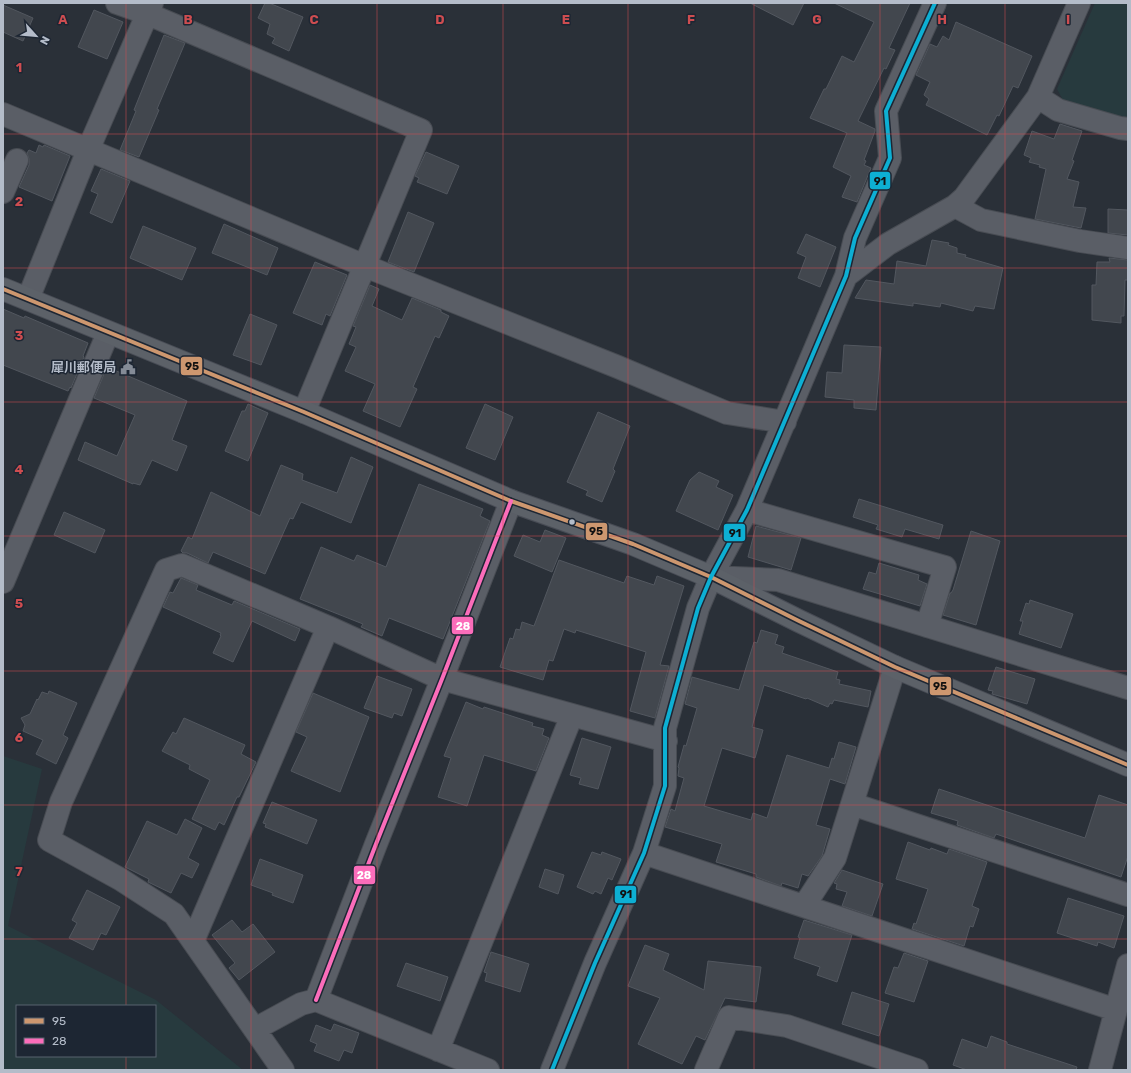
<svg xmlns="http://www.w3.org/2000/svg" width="1131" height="1073" viewBox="0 0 1131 1073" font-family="Rubik,'Noto Sans JP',sans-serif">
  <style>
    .green { fill: #273a3e; fill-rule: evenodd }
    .building { fill: #42474e; stroke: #52575f }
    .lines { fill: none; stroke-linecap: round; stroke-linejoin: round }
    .minor-casing { stroke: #484c53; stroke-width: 24 }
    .major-casing { stroke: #484c55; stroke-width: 24 }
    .minor { stroke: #5a5e66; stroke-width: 22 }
    .major { stroke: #5c6168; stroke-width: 22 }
    .bus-1-casing { stroke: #1d2633; stroke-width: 7 }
    .bus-2-casing { stroke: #1d2633; stroke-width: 7 }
    .bus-3-casing { stroke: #1d2633; stroke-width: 7 }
    .bus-1 { stroke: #cd976f; stroke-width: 4 }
    .bus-2 { stroke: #fb6dba; stroke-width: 4 }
    .bus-3 { stroke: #0dafd3; stroke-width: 4 }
    .grid { fill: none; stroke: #ce4d50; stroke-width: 1; stroke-opacity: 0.55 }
    .bus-dot { fill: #b4bcc9; stroke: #1d2633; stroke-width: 1.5 }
    .labels { text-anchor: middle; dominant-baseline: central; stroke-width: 3; stroke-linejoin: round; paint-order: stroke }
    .poi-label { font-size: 13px; font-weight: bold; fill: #b4bcc9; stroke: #1d2633; text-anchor: end }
    .grid-label { font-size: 13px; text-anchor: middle; font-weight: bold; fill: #ce4d50; stroke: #1d2633; stroke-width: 3; stroke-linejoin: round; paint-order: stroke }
    .line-badge { stroke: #1d2633; stroke-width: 1.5 }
    .badge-label { font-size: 11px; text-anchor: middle; font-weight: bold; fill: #fff }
    .pale-badge-label { font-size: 11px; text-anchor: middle; font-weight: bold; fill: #111 }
  </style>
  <rect width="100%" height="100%" fill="#2a3038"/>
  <path class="green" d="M1095 3H1128V121L1064 102 1057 89Z
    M3 756 42 769 8 926 156 1000 243 1070H3ZM17 1006H155V1056H17Z"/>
  <path class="building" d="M265 3H269L303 17 289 51 272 43 275 38 267 34 270 24 258 18Z
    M750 3H804L793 25Z
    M834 3H910L889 48 895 50 886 69 884 68 858 121 875 129V131L864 160 866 161 864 165 871 168 857 202 842 197 851 176 833 167 847 133 810 118 824 89H826L842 56 854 62 874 22Z
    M3 5 33 18 23 41 3 32Z
    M94 10 123 22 107 59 78 47Z
    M956 22 1032 56 1018 88 1013 86 999 116 997 115 987 135 926 105 929 99 924 95 930 82 916 75 930 44 937 47 943 36 949 40Z
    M164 35 185 43 157 109 159 110 139 157 120 150 136 111 134 110Z
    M1060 124 1082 131 1072 160 1074 161 1067 179 1079 182 1073 207 1086 208 1081 228 1035 219 1046 169 1039 167 1040 165 1029 162 1031 158 1024 155 1032 131 1054 139Z
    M39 145 43 147 44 145 70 156 52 201 19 187 29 165V159L27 153 29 150 36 153Z
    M426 152 459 166 447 194 417 182 419 178 415 176Z
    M101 169 130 181 112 223 90 213 98 194 91 191Z
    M1108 209 1128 210V235L1108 233Z
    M408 212 434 223 414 272 388 262Z
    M224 224 278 248 267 275 212 253Z
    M143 226 196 248 182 280 130 258Z
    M806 234 836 247 820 287 798 278 806 257 797 253Z
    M932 240 949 243 948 245 957 248V253L966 255 965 257 1003 268 994 309 975 306 973 311 941 303 940 307 913 303V306L855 298 866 280 894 284 897 261 926 266Z
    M1109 258 1128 260V280H1125L1124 316H1121V323L1092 320V285H1096L1097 262H1110Z
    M315 262 347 275 330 316 326 314 322 325 293 313Z
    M370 285 379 289 372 306 402 320 412 298 441 310V312L449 316 439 338 435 336 413 387 417 389 400 427 363 411 375 384 345 371 356 347 349 344 356 327 353 326Z
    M3 309 24 318 25 316 88 343 83 356 84 357 71 388 70 387 68 391 3 365Z
    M250 314 277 325 261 365 233 355Z
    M844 345 881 347 876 410 854 408V400L825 397 827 372 842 373Z
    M107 367 187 401 172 440 187 446 177 471 152 460 140 485 133 483V484L78 460 85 442 117 456 135 415 94 398Z
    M248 404 268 413 248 461 225 451 242 411H245Z
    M485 404 513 417 495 460 466 448Z
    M598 412 630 426 613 469 615 471 602 502 586 495 588 491 567 482Z
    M351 457 373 467 351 523 301 502 293 519 290 518 265 574 213 552 208 563 187 553H183L181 551 188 537 192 539 211 492 260 516 281 465 303 474 302 480 337 493Z
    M699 472 719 481 716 487 733 495 718 530 676 511 690 480Z
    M419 484 483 509 480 516 490 521 443 639 389 618 382 636 361 627 363 624 300 599 321 547 354 561 357 555 386 567Z
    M859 499 943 525 939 539 905 529 902 537 876 529 878 525 853 517Z
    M64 512 105 530 95 553 54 535Z
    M756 526 801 538 791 570 748 557Z
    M545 530 566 538 552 572 514 556 523 535 540 542Z
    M971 531 1000 541 976 625 943 615 950 593H951L953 590Z
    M559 560 624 583 627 576 654 585 657 576 684 586 660 665 669 666 655 718 630 711 646 652 576 630 575 633 564 629 553 661 549 660 543 680 500 667 510 638 513 639 516 629 520 630 522 622 534 626Z
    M879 563 919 575 918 580 927 584 920 606 863 589 869 572 876 574Z
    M181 578 198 585 196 590 232 605 234 601 300 629 295 641 252 621 233 662 213 653 221 636 220 635 221 633 163 607 170 592 173 593Z
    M1030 600 1073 614 1061 648 1019 634 1023 621H1020L1026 603 1029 604Z
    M761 630 778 635 775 644 784 647 782 653 838 672 836 679 840 680 839 684 871 691 868 707 834 700 832 704 830 703 828 707 807 698 806 699 764 685 752 727 763 730 755 758 722 748 704 806 751 820 753 813 767 818 787 755 829 768 832 758 834 759 839 742 856 747 845 784 830 779 816 825 830 829 822 856 808 876 802 874 798 888 782 883 781 886 756 877V874L716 862 722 844 665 827 671 809 675 811 684 778 678 776 679 768 678 767 684 745 686 746 697 708 685 704 692 677 739 690 754 642 757 643Z
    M996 667 1035 679 1027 704 992 694 993 691 988 690Z
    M377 676 412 689 402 716 394 713 392 718 364 708Z
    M49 691 77 703 63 735 68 738 56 764 36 754 43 740 23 731 25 725 21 718 30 714 37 699 38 700 42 692 48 694Z
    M313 693 369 717 340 792 291 771 307 737 296 732Z
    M466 702 483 709 484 707 533 723 532 726 544 729 542 735 549 738 536 771 484 755 467 806 438 797 451 758 444 756Z
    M184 718 245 745 241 754 256 762 239 797H237L224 825 219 822 215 830 192 819 210 780 189 769 190 765 162 751 173 732 176 734Z
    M582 738 611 747 598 789 579 784 581 778 570 775Z
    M939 789 1085 838 1099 795 1128 805V856L1121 877 996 834 994 838 957 825 958 821 931 813Z
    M272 802 317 820 307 844 265 827 266 824 263 823Z
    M185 819 202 828 188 858 199 864 192 878 181 873 171 893 148 882 149 879 125 867 147 821 177 835Z
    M908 842 930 850 931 848 947 854 949 849 987 862 972 906 979 909 973 927 970 926 964 946 912 929 914 923 916 924 928 889 896 879Z
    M592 852 601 855 602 852 621 859 612 880 608 878 601 894 595 891 593 894 577 887Z
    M260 859 303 875 293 903 272 895 273 893 251 885Z
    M545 869 564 875 558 894 539 887Z
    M842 870 883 884 872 916 842 906 847 892 836 889 837 884 834 883Z
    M87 890 120 907 106 935 101 933 93 950 69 938 77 923 72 920Z
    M1068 898 1124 916 1114 948 1098 942 1097 946 1057 933Z
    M232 920 242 932 253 924 275 952 239 980 229 968 235 963 212 935Z
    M804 920 852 935 837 982 817 975 820 967 794 958 800 938 798 937Z
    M645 945 669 954 663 970 704 990 708 961 761 967 756 1002 725 998 705 1040 696 1036 682 1064 638 1044 660 998 628 986Z
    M491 952 529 964 520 992 485 981 487 973 484 972Z
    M904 953 928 961 914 1002 885 993 894 967 898 968Z
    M406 963 448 977 440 1001 397 986Z
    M852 992 889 1004 879 1036 842 1024Z
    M334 1024 359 1033 352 1053 344 1050 339 1061 314 1051 317 1044 310 1041 316 1025 331 1031Z
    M991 1036 1007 1042V1044L1077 1067 1076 1070H967L953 1065 962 1039 987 1048Z"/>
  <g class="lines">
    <g class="minor-casing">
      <path id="minor" d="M117 3 148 14 421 130 304 412
        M1038 97 1058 110 1120 128 1128 129
        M3 114 365 266 618 367 727 413 785 422
        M3 192 17 160
        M955 206 981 220 1080 241 1128 248
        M846 276 888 244 955 206 964 198 1038 97 1079 3
        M28 299 88 150 152 3
        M747 510 945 567 927 626
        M711 577 778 580 1128 688
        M3 582 108 333
        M895 667 852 804 1128 895
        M644 853 1116 1010
        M804 906 835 858 852 804
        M193 941 328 627
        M316 1000 376 844 442 679 511 501
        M255 1029 301 1004 316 1000 488 1070
        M438 1050 572 715
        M283 1070 174 914 120 879 49 840 61 802 166 570 182 565 328 627 442 679 666 741
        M552 1070 595 963 644 853 665 786V728L698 608 711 577 747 510 846 276 855 238 890 158 886 111 935 3
        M706 1070 729 1017 787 1026 917 1070
        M1100 1070 1128 965"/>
    </g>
    <g class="major-casing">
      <path id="major" d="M3 289 304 412 511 501 633 544 711 577 799 621 895 667 1128 765"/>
    </g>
    <use href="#minor" class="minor"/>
    <use href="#major" class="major"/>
    <g class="bus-1-casing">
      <path id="bus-1" d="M3 289 304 412 511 501 633 544 711 577 799 621 895 667 1128 765"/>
    </g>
    <g class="bus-2-casing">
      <path id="bus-2" d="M316 1000 376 844 442 679 511 501"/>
    </g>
    <g class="bus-3-casing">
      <path id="bus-3" d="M552 1070 595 963 644 853 665 786V728L698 608 711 577 747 510 846 276 855 238 890 158 886 111 935 3"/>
    </g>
    <use href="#bus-1" class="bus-1"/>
    <use href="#bus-2" class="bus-2"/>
    <use href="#bus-3" class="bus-3"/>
  </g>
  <path class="grid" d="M126 3V1006M251 3V1070M377 3V1070M503 3V1070M628 3V1070M754 3V1070M880 3V1070M1005 3V1070M3 134H1128M3 268H1128M3 402H1128M3 536H1128M3 671H1128M3 805H1128M3 939H1128M126 1056V1070"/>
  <defs>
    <g id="civic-bare" transform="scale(1.2)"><path d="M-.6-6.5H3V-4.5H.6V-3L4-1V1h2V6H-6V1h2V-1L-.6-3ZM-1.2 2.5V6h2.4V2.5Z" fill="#848b96" stroke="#1d2633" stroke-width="2.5" paint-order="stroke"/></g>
  </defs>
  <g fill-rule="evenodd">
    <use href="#civic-bare" x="128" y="367"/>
  </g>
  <circle class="bus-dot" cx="572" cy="522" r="3.5"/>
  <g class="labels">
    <g class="poi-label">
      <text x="116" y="367">犀川郵便局</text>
    </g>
  </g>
  <g class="grid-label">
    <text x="63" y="24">A</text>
    <text x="188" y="24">B</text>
    <text x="314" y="24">C</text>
    <text x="440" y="24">D</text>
    <text x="566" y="24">E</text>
    <text x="691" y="24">F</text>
    <text x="817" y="24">G</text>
    <text x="942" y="24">H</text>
    <text x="1068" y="24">I</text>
    <text x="19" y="72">1</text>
    <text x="19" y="206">2</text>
    <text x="19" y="340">3</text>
    <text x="19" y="474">4</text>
    <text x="19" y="608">5</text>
    <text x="19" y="742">6</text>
    <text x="19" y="876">7</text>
  </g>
  <g class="line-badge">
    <rect x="869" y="171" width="22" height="19" rx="4" fill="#0dafd3"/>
    <rect x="180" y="356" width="23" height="20" rx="4" fill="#cd976f"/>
    <rect x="585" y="522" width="23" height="19" rx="4" fill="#cd976f"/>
    <rect x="723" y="523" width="23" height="19" rx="4" fill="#0dafd3"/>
    <rect x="451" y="616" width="23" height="19" rx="4" fill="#fb6dba"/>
    <rect x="929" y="676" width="23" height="20" rx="4" fill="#cd976f"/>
    <rect x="353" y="865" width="23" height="20" rx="4" fill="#fb6dba"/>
    <rect x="614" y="885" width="23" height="19" rx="4" fill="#0dafd3"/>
  </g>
  <g class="badge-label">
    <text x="463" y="630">28</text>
    <text x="364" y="879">28</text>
  </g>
  <g class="pale-badge-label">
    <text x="880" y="185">91</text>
    <text x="192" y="370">95</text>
    <text x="596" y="535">95</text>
    <text x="735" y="537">91</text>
    <text x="940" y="690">95</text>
    <text x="626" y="898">91</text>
  </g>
  <rect width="1131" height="1073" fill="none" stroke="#b4bcc9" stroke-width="8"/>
  <rect x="16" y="1005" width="140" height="52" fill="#1d2633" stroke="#59626f"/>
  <rect x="24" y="1018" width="20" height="6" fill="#cd976f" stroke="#59626f"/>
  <text x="52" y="1025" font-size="12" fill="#b4bcc9">95</text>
  <rect x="24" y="1038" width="20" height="6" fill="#fb6dba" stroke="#59626f"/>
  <text x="52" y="1045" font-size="12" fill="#b4bcc9">28</text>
  <g transform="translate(36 36) rotate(117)" stroke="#1d2633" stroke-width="3" paint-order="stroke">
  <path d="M0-3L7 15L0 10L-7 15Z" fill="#b4bcc9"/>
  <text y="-6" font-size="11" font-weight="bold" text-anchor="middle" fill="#b4bcc9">N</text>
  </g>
</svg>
